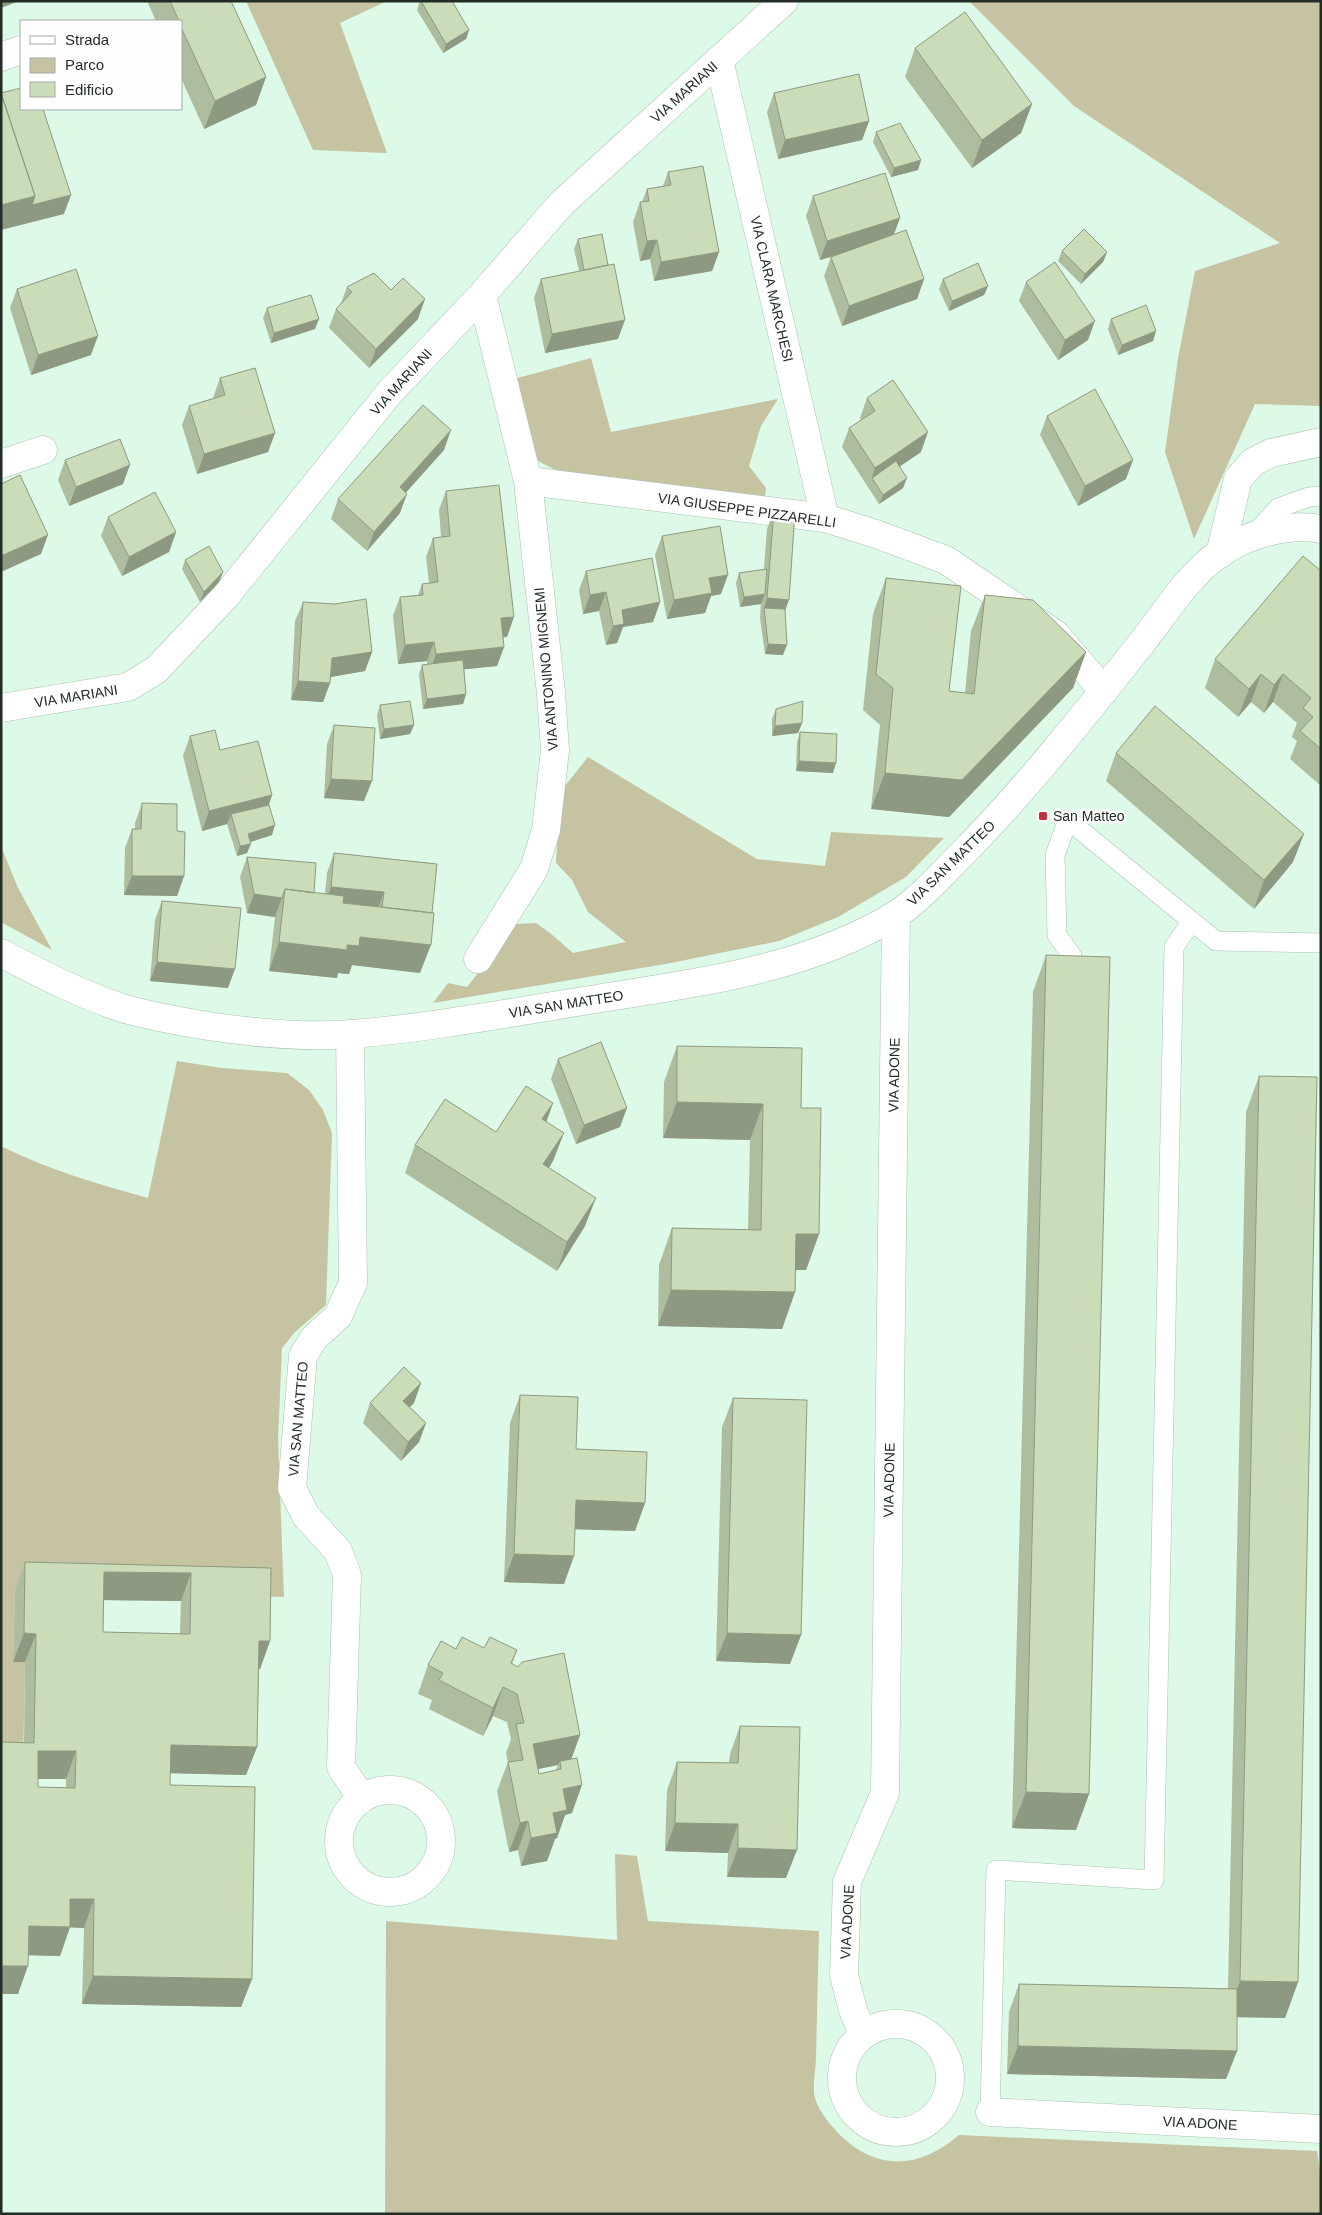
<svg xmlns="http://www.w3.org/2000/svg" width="1322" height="2215" viewBox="0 0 1322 2215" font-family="Arial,sans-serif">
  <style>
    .green { fill: #c6c3a3 }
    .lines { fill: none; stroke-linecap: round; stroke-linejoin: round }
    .lane-casing { stroke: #a8c2b1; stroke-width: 20 }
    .street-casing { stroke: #a8c2b1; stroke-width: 29 }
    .secondary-casing { stroke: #a8c2b1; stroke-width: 29 }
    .lane { stroke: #fff; stroke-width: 19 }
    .street { stroke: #fff; stroke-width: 28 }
    .secondary { stroke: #fff; stroke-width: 28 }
    .wall { fill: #aebd9e; fill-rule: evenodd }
    .shaded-wall { fill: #8d9a81 }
    .building { fill: #cadcb8; stroke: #8d9a81; fill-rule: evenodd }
    .poi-dot { fill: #c02f40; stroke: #fefefe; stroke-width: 2 }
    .labels { text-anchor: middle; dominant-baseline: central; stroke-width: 5; stroke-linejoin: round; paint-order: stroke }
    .street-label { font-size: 14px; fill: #232d27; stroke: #fefefe }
    .poi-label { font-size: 14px; fill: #232d27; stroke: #fefefe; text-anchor: start }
  </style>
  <rect width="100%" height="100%" fill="#ddf9e7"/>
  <path class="green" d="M246 1H387L340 23 387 153 313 150Z
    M969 1H1321V406L1255 404 1194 539 1165 452 1178 358 1195 271 1280 243 1074 106Z
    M591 358 611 432 778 399 761 426 749 466 766 488 765 497 561 473 538 461 514 379Z
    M588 757 757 859 825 866 831 832 944 838 906 877 838 917 779 941 671 963 433 1003 448 983 467 987 516 924 536 923 550 933 573 953 626 942 588 912 572 880 556 863 558 826 565 786Z
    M1 846 18 888 52 950 1 922Z
    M177 1061 222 1068 287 1073 309 1090 323 1110 332 1133 326 1305 295 1332 282 1348 278 1439 284 1597 15 1591 13 1661 25 1662 23 1771H1V1146C48 1170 98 1184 148 1198Z
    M615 1854 637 1856 648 1921 819 1931C818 1972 817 2014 816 2056 816 2069 812 2087 815 2098 819 2112 831 2126 841 2136 879 2172 921 2168 959 2135L1317 2151 1321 2179V2214H385L386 1921 617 1940Z"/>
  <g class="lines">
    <g class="lane-casing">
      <path id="lane" d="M1253 536 1278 508 1309 497 1321 496
        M1072 956 1057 935 1055 855 1068 820 1216 941 1321 943
        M990 2112 996 1870 1154 1880 1174 947 1192 921"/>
    </g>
    <g class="street-casing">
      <path id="street" d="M1 57 21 50
        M719 60 825 518
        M482 295 528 481 825 518 876 534 946 560 1055 634 1104 691
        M1 464 43 450
        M1 708 128 687 156 670 225 597 390 392 482 295 561 204 784 1
        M478 959 534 869 546 830 555 750 551 693 528 481
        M350 1034 353 1283 338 1316 314 1338 303 1356 292 1488 306 1516 338 1551 347 1575 341 1767 361 1797
        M339 1841a51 51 0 1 1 102 0a51 51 0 1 1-102 0Z
        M842 2078a54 54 0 1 1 108 0a54 54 0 1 1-108 0Z
        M863 2034 853 2010 844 1975 847 1882 885 1793 896 915
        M990 2112 1321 2129"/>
    </g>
    <g class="secondary-casing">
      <path id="secondary" d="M1220 554 1238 479 1253 462 1271 453 1321 442
        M1 953C39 973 78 993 119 1007 147 1016 179 1021 208 1026 255 1033 306 1038 353 1034 437 1027 519 1011 602 998 701 982 806 969 894 916 919 900 941 875 962 854 1026 789 1083 717 1140 645 1164 615 1187 576 1220 553 1248 534 1287 523 1321 529"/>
    </g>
    <use href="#lane" class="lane"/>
    <use href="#street" class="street"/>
    <use href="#secondary" class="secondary"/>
  </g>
  <path class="wall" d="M147 1H231L266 77 256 105 204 129 181 78V21H156Z
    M420 1H452L469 30 466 39 443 53 417 10Z
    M915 48 1032 104 1021 133 972 168 905 77Z
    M774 93 869 121 862 140 778 159 767 112Z
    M876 132 921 160 918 170 891 177 873 142Z
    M668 172 719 252 712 271 654 281 650 259 640 261 633 222 640 202H642L647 189 663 186Z
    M813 196 894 234 924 279 917 299 842 326 824 276 831 257 820 260 806 216Z
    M578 239 618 339 545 353 534 298 541 279 579 271 574 249Z
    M1062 251 1107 252 1103 262 1081 284 1058 261Z
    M943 279 988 286 984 295 949 311 939 289Z
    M1026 282 1088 340 1058 360 1019 301Z
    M347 287 418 319 369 368 329 328 336 309 341 303Z
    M17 289 91 355 31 375 10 308Z
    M267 308 315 329 271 343 263 318Z
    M1111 319 1156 331 1153 341 1118 355 1108 329Z
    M220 378 275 433 268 452 197 474 182 425 189 406 213 398Z
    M867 398 921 452 899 467 903 488 879 504 842 447 849 428 861 420 860 418Z
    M1047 416 1126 479 1078 506 1040 435Z
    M444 450 406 492 400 513 367 551 331 519 338 499Z
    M65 460 123 484 69 506 58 480Z
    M446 491 507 637H503L504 647 497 666 464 669 466 694 463 704 423 709 419 674 422 665 427 664V661L398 664 393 616 400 597 418 595 422 584 429 583 426 557 433 538 441 537 439 510Z
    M774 510 785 609 783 655 765 654 760 618 761 603V604L740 607 736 583 739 573 764 569 767 529Z
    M108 517 176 532 169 552 122 576 101 536Z
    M662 536 721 594 711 596 705 613 667 619 655 555Z
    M185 560 223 572 219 582 200 602 182 569Z
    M586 571 660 602 653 622 623 627 617 643 606 645 599 611 583 614 579 590Z
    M1321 571V786L1290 759 1297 741 1292 737 1297 723 1273 702 1264 713 1251 702 1238 717 1205 688 1215 659Z
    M886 578 949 691 965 693 971 631 985 595 1086 652 1073 688 949 817 871 809 880 725 863 710 873 614Z
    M303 602 372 652 365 671 331 677 330 683 323 702 291 700 295 621Z
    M380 705 414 725 410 734 380 739 377 715Z
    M776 709 802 723 798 733 772 736V719Z
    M334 725 364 801 324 798 327 744Z
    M800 732 833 773 796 771 797 742Z
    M190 736 220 750 272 795 269 805 272 835 250 842 247 853 237 856 227 824 202 831 183 756Z
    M1116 753 1293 862 1254 909 1106 781Z
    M142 803 177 831 184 876 177 896 124 895 125 848 132 829H135V823Z
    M334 853 437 864 420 973 352 965 349 974 338 973 337 978 269 971 275 917 247 913 240 877 247 857 314 893 325 894 327 873Z
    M162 901 228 988 150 981 155 920Z
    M1046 955 1089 1794 1076 1830 1012 1828 1033 992Z
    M677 1046 801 1108 819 1234 806 1270H796L795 1292 782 1329 658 1326 659 1265 672 1228 748 1230 750 1140 663 1138 664 1082Z
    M558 1059 620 1127 576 1144 551 1079Z
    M1259 1076 1298 1982 1285 2018 1237 2017V2051L1226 2079 1007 2074 1009 2012 1019 1984 1228 1989 1246 1112Z
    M553 1103 546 1122 553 1161 549 1168 585 1226 557 1271 405 1173 415 1145 496 1132Z
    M520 1395 576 1449 645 1503 635 1531 575 1529 564 1584 504 1582 510 1423Z
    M733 1398 801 1635 790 1664 716 1661 722 1427Z
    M370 1403H414L410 1407 426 1423 419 1442 401 1461 363 1423Z
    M25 1562 271 1568 270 1641 260 1669H259L257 1747 246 1775 170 1773V1785L252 1979 241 2007 82 2004 84 1928 70 1927 60 1956 28 1955 18 1994H1V1742L24 1743 25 1662H13L15 1591ZM104 1600 181 1601 180 1634 103 1632ZM38 1779H66V1788L38 1787Z
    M484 1648 517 1650 512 1664 580 1735 571 1759 572 1813 565 1815 557 1838 555 1839 547 1861 521 1866 518 1850 509 1852 497 1791 508 1762 506 1753 511 1739 507 1722 493 1716 483 1736 429 1709 432 1700 418 1694 428 1665 456 1649ZM558 1765 556 1770 539 1774 538 1769Z
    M740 1726 786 1878 727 1877 728 1853 665 1851 667 1790 677 1762 729 1763 730 1754Z"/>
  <path class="shaded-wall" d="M1 1H19L1 8Z
    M469 30 466 39 443 53 446 44Z
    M266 77 256 105 204 129 215 101Z
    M1032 104 1021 133 972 168 982 140Z
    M869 121 862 140 778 159 785 140Z
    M921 160 918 170 891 177 894 168Z
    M71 195 64 214 1 230V205L35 196Z
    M900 218 893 237 820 260 827 241Z
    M657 240 650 259 640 261 647 241Z
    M719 252 712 271 654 281 661 262Z
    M1107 252 1103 262 1081 284 1085 274Z
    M924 279 917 299 842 326 849 306Z
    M988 286 984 295 949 311 952 301Z
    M425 299 418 319 369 368 376 349Z
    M319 319 315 329 271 343 274 333Z
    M625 320 618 339 545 353 552 334Z
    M1095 321 1088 340 1058 360 1065 340Z
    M1156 331 1153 341 1118 355 1122 345Z
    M98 336 91 355 31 375 38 355Z
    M451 430 444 450 393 507 400 487Z
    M928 432 921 452 875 483 872 478 875 468Z
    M275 433 268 452 197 474 204 454Z
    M1133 460 1126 479 1078 506 1085 486Z
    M130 465 123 484 69 506 76 487Z
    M907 478 903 488 879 504 883 495Z
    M407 494 400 513 367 551 374 532Z
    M176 532 169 552 122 576 129 557Z
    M48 535 41 554 1 572V556Z
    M223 572 219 582 200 602 204 592Z
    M728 575 721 594 711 596 705 613 667 619 674 600 709 578Z
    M606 592 599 611 583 614 590 595Z
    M765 594 761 604 740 607 744 597Z
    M767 598 789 600 782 619 764 608Z
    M660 602 653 622 623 627 617 643 606 645 613 626 622 610Z
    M514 617 507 637 494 638 501 618Z
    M434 642 427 661 398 664 405 645Z
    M768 644 787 645 783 655 765 654Z
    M504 647 497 666 429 673 436 654Z
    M372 652 365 671 325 678 332 658Z
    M1086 652 1073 688 949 817 871 809 885 773Z
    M1261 674 1251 702 1238 717 1249 689Z
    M1283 674 1273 702 1264 713 1274 685Z
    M298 681 330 683 323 702 291 700Z
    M466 694 463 704 423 709 427 699Z
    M802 723 798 733 772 736 775 726Z
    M414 725 410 734 380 739 384 729Z
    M799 761 836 763 833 773 796 771Z
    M331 779 372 781 364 801 324 798Z
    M272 795 265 815 231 814 227 824 202 831 209 811Z
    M275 825 272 835 244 844 248 834Z
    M1304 834 1293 862 1254 909 1264 880Z
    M251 844 247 853 237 856 240 846Z
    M132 876H184L177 896 124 895Z
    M331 887 384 892 377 912 324 906Z
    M254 894 282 898 275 917 247 913Z
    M360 937 431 945 420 973 352 965 349 974 338 973 337 978 269 971 279 942 347 945Z
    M157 962 235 969 228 988 150 981Z
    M677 1102 763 1104 750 1140 663 1138Z
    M553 1103 543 1131 542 1119Z
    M627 1108 620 1127 576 1144 584 1125Z
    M564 1133 553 1161 533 1193 543 1164Z
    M596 1198 585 1226 557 1271 567 1242Z
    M796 1234H819L806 1270H783Z
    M671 1290 795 1292 782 1329 658 1326Z
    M421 1383 414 1403 396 1420 403 1401Z
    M426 1423 419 1442 401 1461 408 1442Z
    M576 1500 645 1503 635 1531 566 1529Z
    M514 1554 574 1556 564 1584 504 1582Z
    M104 1572 191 1573 181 1601 94 1600Z
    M24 1633 36 1634 25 1662H13Z
    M727 1633 801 1635 790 1664 716 1661Z
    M259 1641H270L260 1669H249Z
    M503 1687 493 1716 483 1736 493 1708Z
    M580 1735 570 1763 560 1761 558 1765 523 1772 533 1744Z
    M171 1745 257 1747 246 1775 161 1773Z
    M38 1751H76L66 1779H28Z
    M582 1785 572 1813 565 1815 557 1838 555 1839 547 1861 521 1866 531 1838 563 1789Z
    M1026 1792 1089 1794 1076 1830 1012 1828Z
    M528 1821 518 1850 509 1852 520 1823Z
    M675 1823 738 1824 728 1853 665 1851Z
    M738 1848 797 1850 786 1878 727 1877Z
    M70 1899H94L84 1928 60 1927Z
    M29 1926 70 1927 60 1956 18 1955Z
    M1 1966H28L18 1994H1Z
    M93 1976 252 1979 241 2007 82 2004Z
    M1240 1981 1298 1982 1285 2018 1227 2017Z
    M1018 2046 1237 2051 1226 2079 1007 2074Z"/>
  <path class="building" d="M170 1H231L266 77 215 101 181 27V21H179Z
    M421 1H452L469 30 446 44Z
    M965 12 1032 104 982 140 915 48Z
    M859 74 869 121 785 140 774 93Z
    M21 88V109H43L71 195 32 205 35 196 1 93Z
    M1 93 35 196 1 205Z
    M900 123 921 160 894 168 876 132Z
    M703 166 719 252 661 262 657 240 647 241 640 202 649 201 647 189 671 185 668 172Z
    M885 173 900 218 827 241 813 196Z
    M1084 229 1107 252 1085 274 1062 251Z
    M906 230 924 279 849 306 831 257Z
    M602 234 608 265 584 270 578 239Z
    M1055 262 1095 321 1065 340 1026 282Z
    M978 263 988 286 952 301 943 279Z
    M614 264 625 320 552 334 541 279Z
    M76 269 98 336 38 355 17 289Z
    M374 273 391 290 403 278 425 299 376 349 336 309 352 292 347 287Z
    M311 295 319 319 274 333 267 308Z
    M1146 305 1156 331 1122 345 1111 319Z
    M255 368 275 433 204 454 189 406 225 395 220 378Z
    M893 380 928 432 875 468 849 428 875 411 867 398Z
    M1095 389 1133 460 1085 486 1047 416Z
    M423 405 451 430 400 487 407 494 374 532 338 499Z
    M120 439 130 465 76 487 65 460Z
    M896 461 907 478 883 495 872 478Z
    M20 475 48 535 1 556V484Z
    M499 485 514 617 501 618 504 647 436 654 434 642 405 645 400 597 423 595 422 584 438 582 433 538 450 536 446 491Z
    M155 492 176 532 129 557 108 517Z
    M774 510 795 512 789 600 767 598Z
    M720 526 728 575 709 578 712 593 674 600 662 536Z
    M209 546 223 572 204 592 185 560Z
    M1303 556 1321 571V749L1300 731 1313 717 1303 708 1311 698 1283 674 1274 685 1261 674 1249 689 1215 659Z
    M652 558 660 602 622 610 624 624 613 626 606 592 590 595 586 571Z
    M767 569 765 594 744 597 739 573Z
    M886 578 961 586 949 691 974 694 985 595 1033 600 1086 652 962 780 885 773 893 688 876 674Z
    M366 599 372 652 332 658 330 683 298 681 303 602 335 604Z
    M764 608 785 609 787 645 768 644Z
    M463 660 466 694 427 699 422 665Z
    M410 701 414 725 384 729 380 705Z
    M803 701 802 723 775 726 776 709Z
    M1155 706 1304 834 1264 880 1116 753Z
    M334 725 375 728 372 781 331 779Z
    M215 730 220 750 258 741 272 795 209 811 190 736Z
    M800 732 837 734 836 763 799 761Z
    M142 803 177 804V831L185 832 184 876H132V829H141Z
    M269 805 275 825 248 834 251 844 240 846 231 814Z
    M334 853 437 864 432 913 382 907 384 892 331 887Z
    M247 857 316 863 314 893 285 889 282 898 254 894Z
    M285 889 344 896 343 903 434 913 431 945 360 937 359 946 347 945V950L279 942Z
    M162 901 241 908 235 969 157 962Z
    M1046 955 1110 957 1089 1794 1026 1792Z
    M601 1042 627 1108 584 1125 558 1059Z
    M677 1046 802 1048 801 1108H821L819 1234H796L795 1292 671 1290 672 1228 761 1230 763 1104 677 1102Z
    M1259 1076 1317 1077 1298 1982 1240 1981Z
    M526 1086 553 1103 542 1119 564 1133 543 1164 596 1198 567 1242 415 1145 445 1099 496 1132Z
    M404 1367 421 1383 403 1401 426 1423 408 1442 370 1403Z
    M520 1395 578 1397 576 1449 647 1452 645 1503 576 1500 574 1556 514 1554Z
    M733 1398 807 1400 801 1635 727 1633Z
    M25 1562 271 1568 270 1641H259L257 1747 171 1745 170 1785 255 1787 252 1979 93 1976 94 1899H70V1927L29 1926 28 1966H1V1742L34 1743 36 1634 24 1633ZM104 1572 191 1573 190 1634 103 1632ZM38 1751H76L75 1788 38 1787Z
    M462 1637 484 1648 490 1637 517 1650 511 1663 518 1667 522 1662 564 1653 580 1735 533 1744 539 1774 561 1769 560 1761 577 1758 582 1785 563 1789 567 1810 553 1813 557 1833 531 1838 528 1821 520 1823 508 1762 523 1760 516 1724 524 1723 517 1694 503 1687 493 1708 439 1680 443 1673 428 1665 441 1641 456 1649Z
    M740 1726 800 1727 797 1850 738 1848V1824L675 1823 677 1762 738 1763Z
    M1019 1984 1237 1989V2051L1018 2046Z"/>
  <rect class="poi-dot" x="1038" y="811" width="10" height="10" rx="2.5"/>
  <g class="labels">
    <g class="street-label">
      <text transform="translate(684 92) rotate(-42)">VIA MARIANI</text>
      <text transform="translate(772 289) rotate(77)">VIA CLARA MARCHESI</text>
      <text transform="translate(401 382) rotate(-48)">VIA MARIANI</text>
      <text transform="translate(747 510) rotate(8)">VIA GIUSEPPE PIZZARELLI</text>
      <text transform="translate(546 669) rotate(-95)">VIA ANTONINO MIGNEMI</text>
      <text transform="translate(76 696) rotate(-9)">VIA MARIANI</text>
      <text transform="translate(951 863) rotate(-44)">VIA SAN MATTEO</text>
      <text transform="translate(566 1004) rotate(-9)">VIA SAN MATTEO</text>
      <text transform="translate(894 1075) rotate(-89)">VIA ADONE</text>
      <text transform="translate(298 1419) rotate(-85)">VIA SAN MATTEO</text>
      <text transform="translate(889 1480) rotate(-89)">VIA ADONE</text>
      <text transform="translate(847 1922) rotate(-87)">VIA ADONE</text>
      <text transform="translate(1200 2123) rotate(3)">VIA ADONE</text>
    </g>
    <g class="poi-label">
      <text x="1053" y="816">San Matteo</text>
    </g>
  </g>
  <rect width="1322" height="2215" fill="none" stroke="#232d27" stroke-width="5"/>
  <rect x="20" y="20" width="162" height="90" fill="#fefefe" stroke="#a6aaa8"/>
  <rect x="30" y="36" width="25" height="8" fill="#ffffff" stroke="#a6aaa8"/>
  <text x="65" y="45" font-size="15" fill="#232d27">Strada</text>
  <rect x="30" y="58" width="25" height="15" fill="#c6c3a3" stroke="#a6aaa8"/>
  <text x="65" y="70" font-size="15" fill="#232d27">Parco</text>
  <rect x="30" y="82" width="25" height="15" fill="#cadcb8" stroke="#a6aaa8"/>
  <text x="65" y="95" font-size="15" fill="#232d27">Edificio</text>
</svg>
